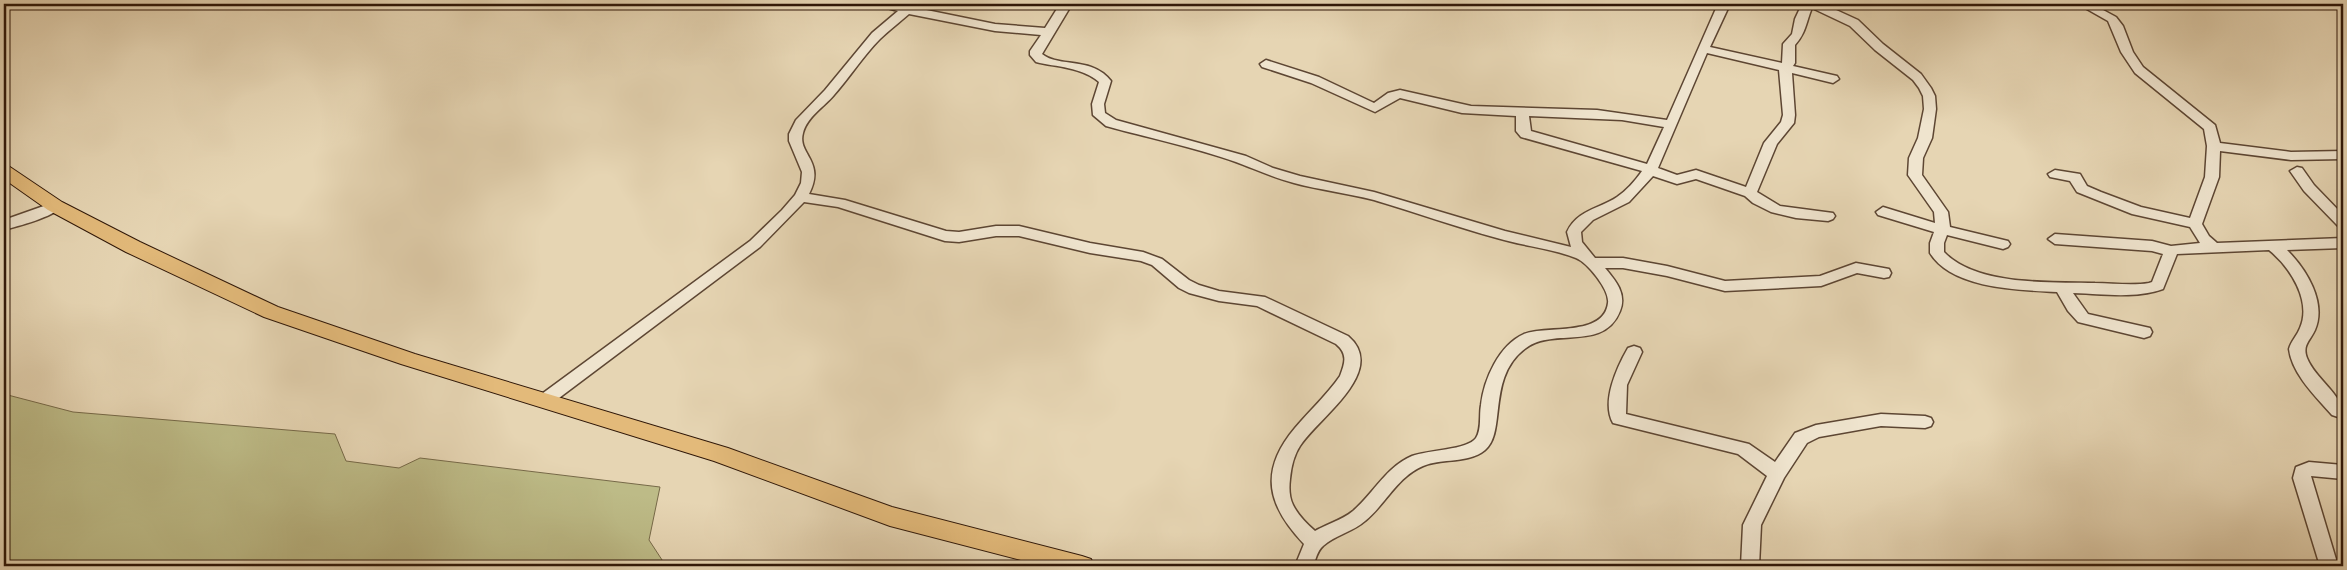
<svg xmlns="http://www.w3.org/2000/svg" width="2347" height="570" viewBox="0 0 2347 570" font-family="'IM FELL Double Pica',serif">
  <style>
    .green { fill: #bdbb87; stroke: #766948 }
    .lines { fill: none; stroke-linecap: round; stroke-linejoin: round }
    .minor-casing { stroke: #5d4633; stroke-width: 3 }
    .major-casing { stroke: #2f1708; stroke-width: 2 }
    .minor { fill: #efe4ce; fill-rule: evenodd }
    .major { fill: #e3ba7a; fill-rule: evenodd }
  </style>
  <rect width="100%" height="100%" fill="#e6d5b3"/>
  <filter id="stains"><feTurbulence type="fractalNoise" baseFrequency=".004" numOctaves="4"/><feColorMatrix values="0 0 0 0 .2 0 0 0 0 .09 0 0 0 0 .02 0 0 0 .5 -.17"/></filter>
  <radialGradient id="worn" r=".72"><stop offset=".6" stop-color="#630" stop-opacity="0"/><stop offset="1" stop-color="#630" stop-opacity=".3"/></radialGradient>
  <path class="green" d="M4 394 73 412 335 434 346 461 399 468 420 458 660 487 649 540 666 566H4Z"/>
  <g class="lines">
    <g class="minor-casing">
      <path id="minor" d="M878 4H897L995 24 1045 28 1060 4H1072L1042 54C1059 68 1092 56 1111 81L1104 104 1105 113 1116 120 1246 156 1273 168 1300 176 1374 192 1505 231 1571 247 1567 232C1577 210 1599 209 1617 197 1627 190 1635 181 1642 171L1521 137 1516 131V116L1462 113 1400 98 1375 112 1311 83 1262 67 1260 64 1266 60 1319 77 1374 103 1388 93 1400 90 1471 106 1597 110 1667 120 1718 4H1730L1710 47 1782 63 1783 44 1792 34 1795 19 1802 4H1823L1858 20 1883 44 1921 74 1931 88 1935 96 1936 109 1932 138 1923 158 1922 175 1948 212 1950 227 2008 241 2010 244 2008 247 2003 249 1947 235 1944 243V252C1976 286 2051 282 2095 283 2113 283 2131 286 2149 283L2152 282 2163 254 2152 251 2055 244 2048 239 2055 234 2152 241 2171 246 2200 243 2190 227 2132 214 2077 192 2070 181 2050 177 2048 174 2055 170 2080 174 2087 186 2101 192 2141 207 2190 218 2205 177 2207 146 2204 129 2135 73 2121 52 2108 21 2078 4H2092L2116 17 2123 26 2133 52 2143 67 2215 125 2220 143 2291 152 2343 151V159L2291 160 2220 151 2219 177 2202 224 2209 236 2217 243 2343 238V248L2287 250C2306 269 2327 302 2315 330 2310 341 2302 345 2307 358 2315 379 2343 394 2343 416L2338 417 2332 415C2316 397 2292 374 2289 349 2291 341 2297 336 2300 328 2312 301 2290 267 2269 250L2177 254 2163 289C2135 299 2103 294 2073 293L2088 314 2150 328 2152 332 2150 336 2144 338 2078 322 2068 311 2057 292C2019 290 1952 289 1930 253V243L1934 232 1878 215 1876 212 1883 207 1935 223 1934 212 1908 175 1909 158 1918 138 1924 109 1923 96 1919 88 1913 80 1875 50 1850 26 1812 8C1806 22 1806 33 1795 45V63L1793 66 1837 76 1839 79 1833 83 1792 73 1795 115 1794 123 1777 144 1757 192 1780 206 1833 213 1835 216 1833 219 1828 221 1796 218 1771 212 1753 203 1745 196 1696 179 1677 184 1653 176 1629 202 1593 220 1581 232 1582 242 1595 258H1623L1667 266 1725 281 1820 276 1856 263 1889 269 1891 273 1889 277 1884 278 1857 273 1821 286 1725 291 1667 276 1623 268H1605C1616 281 1627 294 1620 311 1604 352 1554 327 1526 348 1486 377 1507 432 1485 450 1468 464 1442 458 1423 466 1397 477 1386 504 1365 521 1353 532 1335 535 1323 546 1317 551 1316 559 1313 566H1295L1304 544C1268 506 1258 472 1295 428 1310 410 1327 395 1340 376 1345 363 1348 354 1336 344L1257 306 1219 301 1189 293 1179 288 1152 265 1141 261 1090 253 1019 236H996L959 242 945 241 838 207 804 202 760 247 551 404 545 406 539 404 537 400 539 396 750 241 782 210 795 195 801 183 802 172 789 141V134L796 120 825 90 872 33 898 11 880 6ZM909 14 995 31 1041 35 1030 51V55L1036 62C1056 67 1082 67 1099 82L1092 104 1093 115 1106 126C1149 138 1194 147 1236 162 1255 169 1274 178 1294 183 1320 190 1347 193 1374 200 1415 212 1456 227 1497 238 1523 246 1551 248 1576 258 1587 262 1610 290 1608 303 1604 337 1547 325 1524 334 1499 345 1484 379 1481 405 1479 415 1482 429 1476 438 1468 450 1427 450 1412 456 1386 467 1374 493 1353 511 1342 520 1327 524 1315 531 1307 524 1298 515 1293 505 1289 497 1289 487 1290 479 1291 468 1294 455 1300 446 1318 418 1389 371 1348 336L1265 297 1219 291 1199 285 1189 280 1162 259 1143 252 1090 243 1019 226H996L959 232 946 231 845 200 809 194C826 161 797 154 803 133 807 117 824 107 834 95 850 77 863 56 880 39 889 30 900 22 909 14ZM1707 53 1779 70 1783 115 1781 122 1764 143 1746 187 1696 170 1677 175 1658 168ZM1529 116 1622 120 1664 127 1647 164 1531 131Z
        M2297 167 2302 168 2314 185 2343 215V228L2338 226 2304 191 2290 171Z
        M55 202 62 206C54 217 18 226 4 230V220Z
        M1634 346 1640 348 1642 352 1627 385 1626 414 1749 444 1775 462 1795 433 1816 425 1881 414 1925 416 1931 418 1933 422 1931 426 1925 428 1881 426 1819 437 1807 443 1784 478 1761 525 1759 566H1741L1743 525 1767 476 1738 454 1613 423C1601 402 1617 367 1628 348Z
        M2309 462 2343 465V479L2311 476 2338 566H2320L2293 478 2296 467Z"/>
    </g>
    <g class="major-casing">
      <path id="major" d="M4 165 10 167 62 202 140 242 278 307 415 354 728 448 892 507 1082 556 1091 559 1094 566H1044L890 526 714 461 401 364 264 317 126 252 48 210 4 179Z"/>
    </g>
    <use href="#minor" class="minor"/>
    <use href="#major" class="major"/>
  </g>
  <rect width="2347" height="570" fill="none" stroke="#e6d5b3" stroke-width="20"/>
  <rect x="5" y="5" width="2337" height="560" fill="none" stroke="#2f1708" stroke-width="2.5"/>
  <rect x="10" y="10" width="2327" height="550" fill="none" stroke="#2f1708"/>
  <rect width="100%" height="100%" filter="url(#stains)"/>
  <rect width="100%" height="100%" fill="url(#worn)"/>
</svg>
